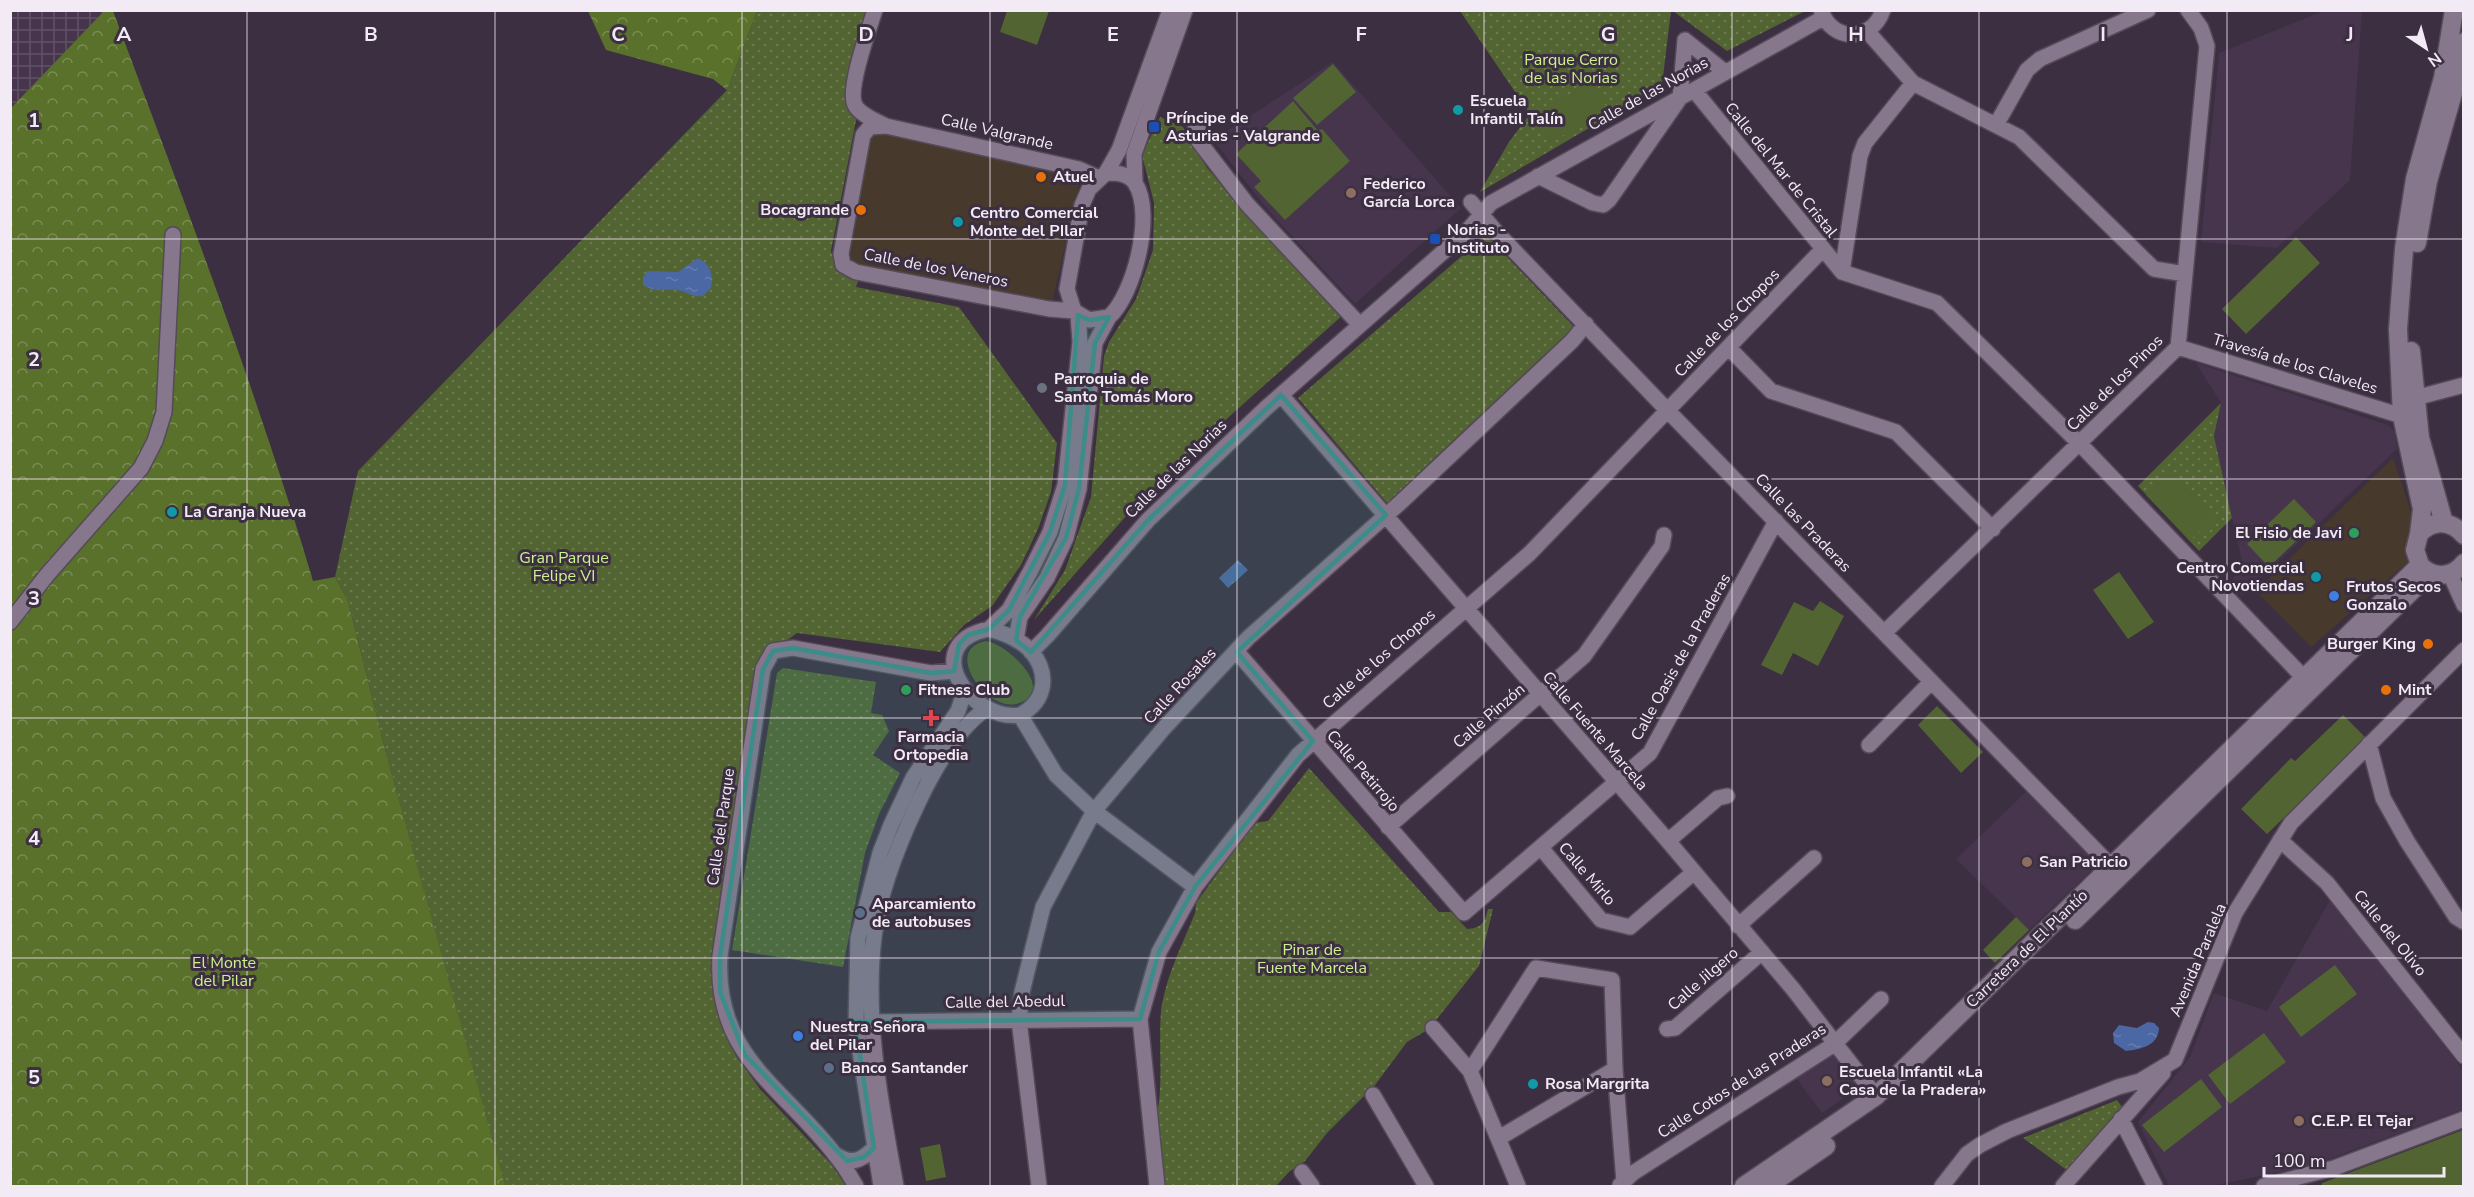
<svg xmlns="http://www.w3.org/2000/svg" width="2474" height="1197" viewBox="0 0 2474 1197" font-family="'Nunito Sans',sans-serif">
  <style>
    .commercial { fill: #48392d }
    .industrial { fill: url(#industrial-grid) }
    .built { fill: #46354d }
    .grass { fill: url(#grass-dots) }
    .forest { fill: url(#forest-crowns) }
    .garden { fill: #526431 }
    .water { fill: url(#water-ripples) }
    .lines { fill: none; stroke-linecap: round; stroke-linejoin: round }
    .street-casing { stroke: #554a58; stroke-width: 18 }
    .secondary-casing { stroke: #554a58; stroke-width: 21 }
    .street { stroke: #86778c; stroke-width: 15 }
    .secondary { stroke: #86778c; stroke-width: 18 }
    .marked { fill: #3c8d89; fill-opacity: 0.2; stroke: #3c8d89; stroke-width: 4.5; stroke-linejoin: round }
    .grid { fill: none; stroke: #f2eaf5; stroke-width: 1.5; stroke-opacity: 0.55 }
    .culture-dot { fill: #0f9aa8; stroke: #3c2f41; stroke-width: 2 }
    .transit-dot { fill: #1a4fb4; stroke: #3c2f41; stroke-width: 2 }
    .food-dot { fill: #e8710a; stroke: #3c2f41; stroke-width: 2 }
    .education-dot { fill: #8d6e63; stroke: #3c2f41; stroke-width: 2 }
    .worship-dot { fill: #6b7280; stroke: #3c2f41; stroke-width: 2 }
    .leisure-dot { fill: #2e9e5b; stroke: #3c2f41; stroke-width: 2 }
    .shop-dot { fill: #3f7fe0; stroke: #3c2f41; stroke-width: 2 }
    .health-dot { fill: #e0444e; stroke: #3c2f41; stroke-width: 2 }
    .service-dot { fill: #5c6f8a; stroke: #3c2f41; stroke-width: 2 }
    .labels { text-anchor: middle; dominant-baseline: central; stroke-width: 6; stroke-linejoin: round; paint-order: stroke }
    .park-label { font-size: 16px; fill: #cdf28f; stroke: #3c2f41 }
    .street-label { font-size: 16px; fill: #f2eaf5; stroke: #3c2f41 }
    .poi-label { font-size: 16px; font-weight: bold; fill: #f2eaf5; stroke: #3c2f41; text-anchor: start }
    .grid-label { font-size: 20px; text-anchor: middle; font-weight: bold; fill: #f2eaf5; stroke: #3c2f41; stroke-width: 6; stroke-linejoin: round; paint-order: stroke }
  </style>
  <defs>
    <pattern id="industrial-grid" width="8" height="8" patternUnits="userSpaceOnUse" patternTransform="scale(1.5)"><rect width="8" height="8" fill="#46354d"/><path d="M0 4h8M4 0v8" fill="none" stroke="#615267"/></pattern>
    <pattern id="grass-dots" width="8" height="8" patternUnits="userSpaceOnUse" patternTransform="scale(1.5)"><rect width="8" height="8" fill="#526431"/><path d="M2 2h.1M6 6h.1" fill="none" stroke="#6b7a4f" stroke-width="1.8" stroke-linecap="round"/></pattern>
    <pattern id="forest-crowns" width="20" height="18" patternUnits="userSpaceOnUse" patternTransform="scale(1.5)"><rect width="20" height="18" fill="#59712a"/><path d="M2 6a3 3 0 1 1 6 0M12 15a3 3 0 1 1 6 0" fill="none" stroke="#798c54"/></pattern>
    <pattern id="water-ripples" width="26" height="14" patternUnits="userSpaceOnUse" patternTransform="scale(1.5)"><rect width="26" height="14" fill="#4b67a4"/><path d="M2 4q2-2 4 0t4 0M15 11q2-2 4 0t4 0" fill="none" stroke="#657db1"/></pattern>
  </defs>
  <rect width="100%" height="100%" fill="#3c2f41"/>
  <path class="commercial" d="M880 132 1081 177 1052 302 850 265 844 257 871 138Z
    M2393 458 2416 527 2408 551 2409 561 2311 647 2256 591Z"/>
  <path class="industrial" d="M11 11H104L11 108Z"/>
  <path class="built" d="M2326 10 2362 11 2350 180 2277 248 2201 242 2219 53Z
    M1333 62 1461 208 1355 304 1267 209 1213 140Z
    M2196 363 2388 425 2395 432 2397 449 2242 596 2230 584 2242 562 2214 436 2221 403Z
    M2027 791 2098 864 2029 930 1956 859Z
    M2330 900 2463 1070V1109L2310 1166 2211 1186H2169L2138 1122 2190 1057 2214 993 2267 1011Z
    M1835 1052 1860 1087 1822 1113 1794 1075Z"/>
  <path class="grass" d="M757 11H868L857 115 831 251 837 269 859 278 856 287 959 307 1057 443 1051 492 1038 529 1021 565 992 606 964 625 940 652 797 633 782 644 769 646 757 662 721 889 712 981 720 1020 736 1056 760 1089 831 1164 846 1186H504L385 749 348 601 335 577 358 471 727 90Z
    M1460 11H1671L1662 85 1480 192 1509 142 1530 114Z
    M1673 11H1805L1727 51Z
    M1160 117 1183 127 1207 168 1251 218 1344 314 1231 415 1127 515 1034 620 1065 570 1091 497 1104 356 1109 342 1136 299 1153 250 1154 203 1142 155Z
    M1486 235 1574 327 1387 503 1298 398Z
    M2221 403 2214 436 2232 518 2199 551 2138 486Z
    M783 668 876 682 871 713 882 715 889 731 873 755 900 773 879 814 865 853 843 967 732 950 777 673Z
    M1309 768 1439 912H1451L1467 929C1482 928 1485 922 1488 909H1493L1479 966 1429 1029 1407 1042 1375 1085 1327 1133 1305 1161 1289 1172 1276 1186H1161L1155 1117C1165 1099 1157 1032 1162 1004 1168 972 1183 943 1195 913L1196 903 1254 823 1268 821Z
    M2117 1100 2122 1107 2068 1171 2023 1138Z"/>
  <path class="forest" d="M104 11H113C183 199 256 388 313 581L335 577 348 601 385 749 505 1186H11V108Z
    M588 11H757L727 90 713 79 606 50Z"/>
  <path class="garden" d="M1007 11H1049L1037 45 1000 32Z
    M1333 64 1356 92 1317 125 1293 98Z
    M1592 82 1608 110 1551 142 1535 113Z
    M1293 101 1318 131 1322 129 1350 161 1285 220 1254 187 1261 181 1236 154Z
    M2296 237 2320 263 2246 334 2222 309Z
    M2169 473 2213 519 2190 540 2146 495Z
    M2294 499 2316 522 2269 567 2247 544Z
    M2119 572 2154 622 2128 639 2093 590Z
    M1820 601 1844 616 1818 666 1793 653 1782 675 1761 665 1794 602 1813 611Z
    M987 641C1010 646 1059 693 1016 704 986 711 941 648 987 641Z
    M1937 706 1983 752 1961 773 1918 725Z
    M2343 715 2366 738 2267 834 2241 809 2291 758 2295 761Z
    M2016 917 2029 930 1995 963 1983 950Z
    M2335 965 2357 994 2301 1037 2279 1007Z
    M2264 1033 2286 1062 2230 1104 2208 1075Z
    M2201 1079 2222 1107 2164 1152 2142 1125Z
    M2463 1130V1186H2321L2322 1183Z
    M940 1144 946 1177 926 1181 920 1148Z"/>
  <path class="water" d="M698 258C710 264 714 274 711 288L703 296C691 298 686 290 675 290 664 289 653 293 643 284V277L648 271 678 272Z
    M1238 560 1248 570 1228 588 1219 578Z
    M2148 1022 2154 1023 2159 1028C2158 1046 2141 1049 2126 1051L2114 1043 2113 1033 2119 1025 2137 1028Z"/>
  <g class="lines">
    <g class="street-casing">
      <path id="street" d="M875 10C869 29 847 89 855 105 860 115 877 121 886 126L1079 169 1099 178
        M1821 10C1831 42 1872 43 1883 10
        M1867 31 1913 83 2019 137 2154 269 2185 274
        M1694 90 1842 272 1937 303 2080 444 2305 679
        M1203 123 1195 129 1194 135 1247 204 1360 325
        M1996 125 2027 70 2040 59 2148 10
        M886 126 870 127 863 135 841 254 843 265 856 272 1049 309 1074 311
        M1106 173C1116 173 1128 173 1135 183 1155 213 1134 295 1109 317L1089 320 1074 311 1067 289 1082 205 1089 189Z
        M1106 173 1119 150 1170 10
        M1538 176 1593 203 1603 205 1609 200 1680 98 1685 40 1725 72
        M1135 183 1134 154 1185 10
        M1471 202 1499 235 1668 411 2112 867
        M1842 272 1860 156 1865 143 1913 83
        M2178 347 2402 416
        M1729 348 1771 391 1896 432 1993 529
        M1281 395 1668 841 1793 989 1876 1096
        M2415 398 2464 385
        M2450 574 2464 605
        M10 622 47 575 141 468 155 441 164 412 173 235
        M989 629 1009 610 1030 572 1050 532 1065 485 1080 342 1078 315
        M989 629C1004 633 1020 639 1031 651 1050 674 1046 701 1020 715 970 722 917 643 989 629Z
        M1884 633 2178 347 2207 46 2201 28 2188 10
        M1016 640 1020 617 1047 578 1066 538 1079 489 1095 343 1109 317
        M1031 652 1047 636 1148 520 1266 408 1468 230 1491 203 1823 18
        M1237 652 1464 913 1650 753 1776 521
        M1020 715 1056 775 1094 811 1195 887
        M2369 744 2383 798 2407 841 2456 917 2464 922
        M1869 745 1931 682
        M1388 827 1584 656 1662 546 1664 535
        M2280 840 2327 883 2464 1056
        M1668 841 1718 798 1727 796
        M1542 849 1601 920 1630 927 1694 872
        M1738 926 1814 858
        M871 1022 1140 1019
        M1433 1028 1470 1071 1518 1186
        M1667 1029 1675 1028 1762 952
        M1470 1071 1536 968 1612 980 1615 1069 1624 1182
        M1373 1095 1426 1186
        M2121 1119 2155 1186
        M1499 1138 1615 1069
        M836 1155C852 1165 861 1161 874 1148
        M1302 1172 1312 1186
        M1620 1185 1633 1173 1833 1045 1881 999
        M856 1186C850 1176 844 1165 836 1156 784 1087 714 1057 720 956L763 669 773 651 793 648 931 673 954 671
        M881 1186 856 1026 858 938 880 853 891 825 913 778 958 711 965 690
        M896 1186C881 1104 864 1020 874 937 879 892 899 843 918 803 934 769 957 729 987 708
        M1039 1186 1019 1020 1022 992 1043 907 1094 811 1164 728 1248 638 1401 502 1572 341 1586 324
        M1157 1186 1140 1019 1159 952 1195 887 1298 755 1529 554 1822 250
        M1942 1186 1967 1154 1980 1145 2007 1131 2118 1087 2140 1081 2175 1060 2235 913 2291 823 2464 650
        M2063 1186 2163 1073
        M2264 1186 2334 1168 2464 1119"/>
    </g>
    <g class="secondary-casing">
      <path id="secondary" d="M2417 243 2428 181 2457 79 2464 42
        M2411 351 2420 438 2444 523
        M2419 534 2422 509 2402 416 2398 329 2404 249 2415 179 2443 78 2454 10
        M2464 535C2451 520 2433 519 2419 534L2415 550 2420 565C2433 579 2452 578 2464 563
        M2075 920 2430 573
        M1744 1186 1876 1096 2420 565
        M1768 1186 1826 1146"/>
    </g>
    <use href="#street" class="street"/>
    <use href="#secondary" class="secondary"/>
  </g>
  <path class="marked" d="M1078 315 1089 320 1109 317 1095 343 1079 489 1066 538 1020 617 1016 640 1031 652 1148 520 1281 395 1386 515 1237 652 1313 741 1195 887 1159 952 1140 1019 855 1022 874 1148 864 1157 847 1161 745 1055 720 992V956L763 669 773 651 793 648 931 673 954 671 959 644 968 635 989 629 1009 610 1050 532 1065 485Z"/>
  <path class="grid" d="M247 10V1186M495 10V1186M742 10V1186M990 10V1186M1237 10V1186M1484 10V1186M1732 10V1186M1979 10V1186M2227 10V1186M10 239H2464M10 479H2464M10 718H2464M10 958H2464"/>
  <g class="culture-dot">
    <circle cx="1458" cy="110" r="6"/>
    <circle cx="958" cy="222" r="6"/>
    <circle cx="172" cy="512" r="6"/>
    <circle cx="2316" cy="577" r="6"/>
    <circle cx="1533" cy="1084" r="6"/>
  </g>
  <g class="transit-dot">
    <rect x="1148" y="121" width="12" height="12" rx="3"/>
    <rect x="1429" y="233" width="12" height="12" rx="3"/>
  </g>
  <g class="food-dot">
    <circle cx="1041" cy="177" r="6"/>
    <circle cx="861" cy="210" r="6"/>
    <circle cx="2428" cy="644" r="6"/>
    <circle cx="2386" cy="690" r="6"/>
  </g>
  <g class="education-dot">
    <circle cx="1351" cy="193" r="6"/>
    <circle cx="2027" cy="862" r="6"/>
    <circle cx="1827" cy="1081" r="6"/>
    <circle cx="2299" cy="1121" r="6"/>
  </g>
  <circle class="worship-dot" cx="1042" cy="388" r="6"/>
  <g class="leisure-dot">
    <circle cx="2354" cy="533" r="6"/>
    <circle cx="906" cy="690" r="6"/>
  </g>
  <g class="shop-dot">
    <circle cx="2334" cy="596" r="6"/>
    <circle cx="798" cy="1036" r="6"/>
  </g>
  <path class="health-dot" d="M928 709h6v6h6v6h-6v6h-6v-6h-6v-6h6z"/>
  <g class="service-dot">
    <circle cx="860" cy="913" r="6"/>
    <circle cx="829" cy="1068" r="6"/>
  </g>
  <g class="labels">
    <g class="park-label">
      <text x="1571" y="60">Parque Cerro<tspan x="1571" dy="18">de las Norias</tspan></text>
      <text x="564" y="558">Gran Parque<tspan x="564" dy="18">Felipe VI</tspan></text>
      <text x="1312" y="950">Pinar de<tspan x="1312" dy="18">Fuente Marcela</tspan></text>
      <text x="224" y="963">El Monte<tspan x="224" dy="18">del Pilar</tspan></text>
    </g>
    <g class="street-label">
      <text transform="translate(1648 94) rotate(-29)">Calle de las Norias</text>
      <text transform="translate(997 132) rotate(13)">Calle Valgrande</text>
      <text transform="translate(1781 170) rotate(51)">Calle del Mar de Cristal</text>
      <text transform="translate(936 268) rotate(11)">Calle de los Veneros</text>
      <text transform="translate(1727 323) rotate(-46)">Calle de los Chopos</text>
      <text transform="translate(2295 364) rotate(17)">Travesía de los Claveles</text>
      <text transform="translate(2115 383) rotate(-45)">Calle de los Pinos</text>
      <text transform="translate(1176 469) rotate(-44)">Calle de las Norias</text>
      <text transform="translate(1803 523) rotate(46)">Calle las Praderas</text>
      <text transform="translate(1681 657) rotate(-61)">Calle Oasis de la Praderas</text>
      <text transform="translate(1379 659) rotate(-41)">Calle de los Chopos</text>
      <text transform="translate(1180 686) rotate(-47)">Calle Rosales</text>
      <text transform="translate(1489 716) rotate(-41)">Calle Pinzón</text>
      <text transform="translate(1595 731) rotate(49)">Calle Fuente Marcela</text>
      <text transform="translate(1363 771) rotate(49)">Calle Petirrojo</text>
      <text transform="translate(721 827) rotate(-82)">Calle del Parque</text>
      <text transform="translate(1587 874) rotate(49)">Calle Mirlo</text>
      <text transform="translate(2390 933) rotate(51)">Calle del Olivo</text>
      <text transform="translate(2027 949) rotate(-44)">Carretera de El Plantío</text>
      <text transform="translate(2198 960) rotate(-67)">Avenida Paralela</text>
      <text transform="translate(1703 979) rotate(-41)">Calle Jilgero</text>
      <text transform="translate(1005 1002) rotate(-1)">Calle del Abedul</text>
      <text transform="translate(1742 1081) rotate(-33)">Calle Cotos de las Praderas</text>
    </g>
    <g class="poi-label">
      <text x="1470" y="101">Escuela<tspan x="1470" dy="18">Infantil Talín</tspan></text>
      <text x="1166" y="118">Príncipe de<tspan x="1166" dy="18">Asturias - Valgrande</tspan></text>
      <text x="1053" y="177">Atuel</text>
      <text x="1363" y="184">Federico<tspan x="1363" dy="18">García Lorca</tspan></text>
      <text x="849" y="210" text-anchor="end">Bocagrande</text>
      <text x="970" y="213">Centro Comercial<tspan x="970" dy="18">Monte del PIlar</tspan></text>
      <text x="1447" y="230">Norias -<tspan x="1447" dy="18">Instituto</tspan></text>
      <text x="1054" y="379">Parroquia de<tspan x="1054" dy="18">Santo Tomás Moro</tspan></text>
      <text x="184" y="512">La Granja Nueva</text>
      <text x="2342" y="533" text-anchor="end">El Fisio de Javi</text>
      <text x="2304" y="568" text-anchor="end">Centro Comercial<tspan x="2304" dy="18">Novotiendas</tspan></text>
      <text x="2346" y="587">Frutos Secos<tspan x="2346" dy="18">Gonzalo</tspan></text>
      <text x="2416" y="644" text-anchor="end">Burger King</text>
      <text x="918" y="690">Fitness Club</text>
      <text x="2398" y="690">Mint</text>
      <text x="931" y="737" text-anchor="middle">Farmacia<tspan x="931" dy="18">Ortopedia</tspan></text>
      <text x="2039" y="862">San Patricio</text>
      <text x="872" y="904">Aparcamiento<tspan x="872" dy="18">de autobuses</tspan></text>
      <text x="810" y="1027">Nuestra Señora<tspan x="810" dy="18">del Pilar</tspan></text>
      <text x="841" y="1068">Banco Santander</text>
      <text x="1839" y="1072">Escuela Infantil «La<tspan x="1839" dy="18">Casa de la Pradera»</tspan></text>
      <text x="1545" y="1084">Rosa Margrita</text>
      <text x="2311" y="1121">C.E.P. El Tejar</text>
    </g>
  </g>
  <g class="grid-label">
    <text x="124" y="41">A</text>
    <text x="371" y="41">B</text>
    <text x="618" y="41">C</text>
    <text x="866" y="41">D</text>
    <text x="1113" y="41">E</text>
    <text x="1361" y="41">F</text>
    <text x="1608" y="41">G</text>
    <text x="1856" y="41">H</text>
    <text x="2103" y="41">I</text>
    <text x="2350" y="41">J</text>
    <text x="34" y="127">1</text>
    <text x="34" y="366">2</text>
    <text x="34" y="605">3</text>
    <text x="34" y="845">4</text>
    <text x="34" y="1084">5</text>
  </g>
  <rect width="2474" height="1197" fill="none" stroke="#f2eaf5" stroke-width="24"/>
  <g transform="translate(2426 48) rotate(144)" stroke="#3c2f41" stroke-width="4.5" paint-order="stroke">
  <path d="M0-4.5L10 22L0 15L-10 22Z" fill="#f2eaf5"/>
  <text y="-9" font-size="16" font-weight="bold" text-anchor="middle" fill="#f2eaf5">N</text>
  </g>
  <path d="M2264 1167v9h180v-9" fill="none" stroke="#f2eaf5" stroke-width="3"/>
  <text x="2273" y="1167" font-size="18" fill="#f2eaf5" stroke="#3c2f41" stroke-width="4.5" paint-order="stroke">100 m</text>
</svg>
